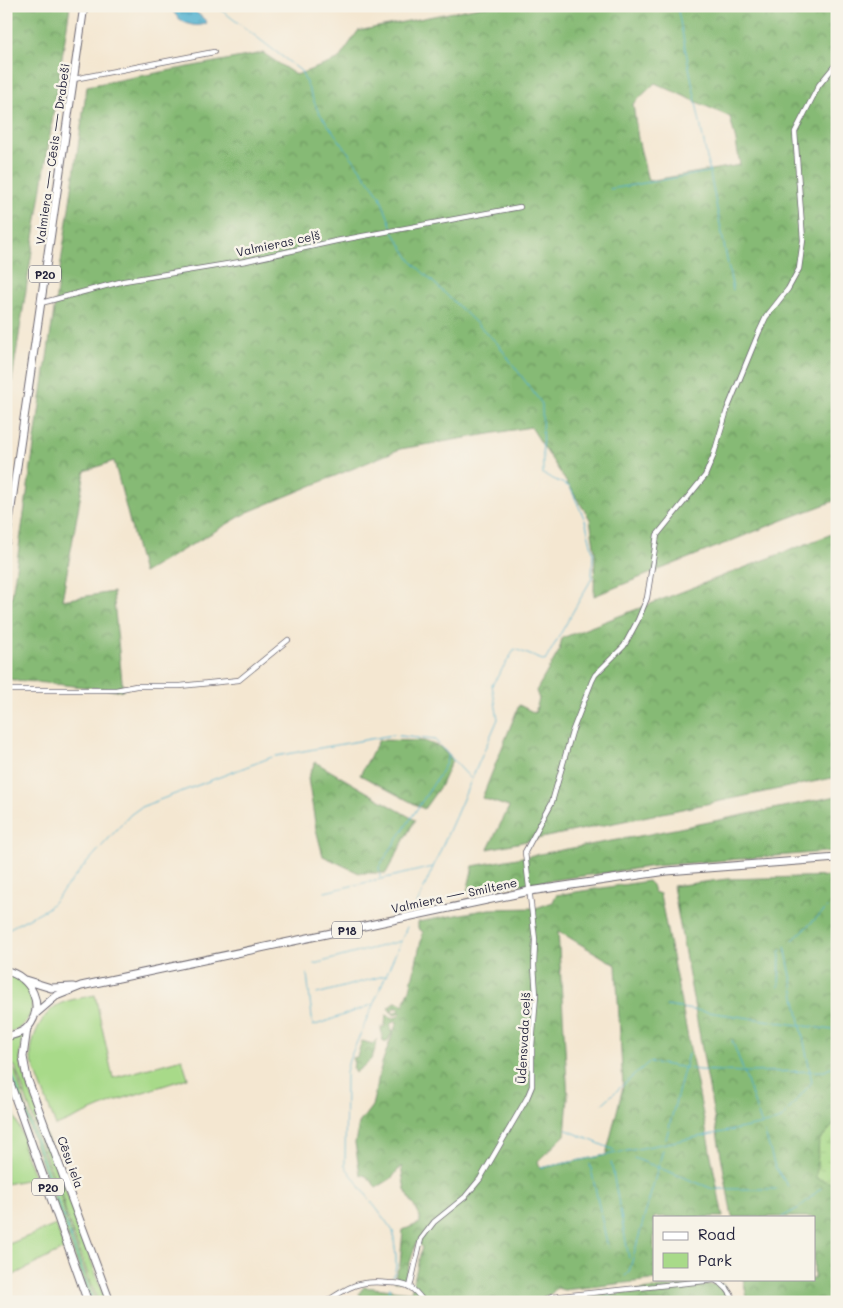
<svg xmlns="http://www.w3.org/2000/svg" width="843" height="1308" viewBox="0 0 843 1308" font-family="Mali,sans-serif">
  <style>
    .green { fill: #a8da89; stroke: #657e62 }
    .forest { fill: url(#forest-crowns); stroke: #546e58; fill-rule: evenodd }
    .wetland { fill: url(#wetland-marsh); stroke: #657e62 }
    .water { fill: url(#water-ripples); stroke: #3a6a86 }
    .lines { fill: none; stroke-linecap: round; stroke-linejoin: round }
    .stream { stroke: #52b2d0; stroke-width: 1 }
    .street-casing { stroke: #6c6770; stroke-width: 6 }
    .primary-casing { stroke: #6c6770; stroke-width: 9 }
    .street { stroke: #fff; stroke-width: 4.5 }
    .primary { stroke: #fff; stroke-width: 7 }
    .labels { text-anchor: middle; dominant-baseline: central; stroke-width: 5; stroke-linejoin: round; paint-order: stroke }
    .shield { fill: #f7f3e8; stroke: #62616f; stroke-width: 1 }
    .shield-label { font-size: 11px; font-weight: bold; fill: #22223b }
    .street-label { font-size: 12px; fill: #22223b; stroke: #f7f3e8 }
  </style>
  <defs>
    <pattern id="forest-crowns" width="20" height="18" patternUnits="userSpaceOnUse" patternTransform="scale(1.25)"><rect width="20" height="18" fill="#86ba75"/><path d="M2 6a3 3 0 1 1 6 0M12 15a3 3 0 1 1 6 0" fill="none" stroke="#6d9761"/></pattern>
    <pattern id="wetland-marsh" width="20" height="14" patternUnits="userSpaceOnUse" patternTransform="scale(1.25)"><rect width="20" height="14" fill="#a8da89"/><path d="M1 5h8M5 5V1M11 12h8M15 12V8" fill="none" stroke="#90bb77"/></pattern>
    <pattern id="water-ripples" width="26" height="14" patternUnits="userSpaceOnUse" patternTransform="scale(1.25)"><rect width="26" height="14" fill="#52b2d0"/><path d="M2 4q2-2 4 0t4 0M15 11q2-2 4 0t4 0" fill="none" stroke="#4490aa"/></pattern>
  </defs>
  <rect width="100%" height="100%" fill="#f7f3e8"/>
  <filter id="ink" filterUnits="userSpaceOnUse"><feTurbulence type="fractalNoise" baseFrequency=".02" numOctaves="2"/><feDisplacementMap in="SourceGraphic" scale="10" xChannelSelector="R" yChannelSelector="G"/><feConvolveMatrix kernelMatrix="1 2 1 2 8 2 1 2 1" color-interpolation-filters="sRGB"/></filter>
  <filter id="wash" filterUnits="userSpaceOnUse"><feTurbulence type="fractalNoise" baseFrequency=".0096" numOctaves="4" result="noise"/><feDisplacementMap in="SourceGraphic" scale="20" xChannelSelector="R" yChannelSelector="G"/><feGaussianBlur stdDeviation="1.12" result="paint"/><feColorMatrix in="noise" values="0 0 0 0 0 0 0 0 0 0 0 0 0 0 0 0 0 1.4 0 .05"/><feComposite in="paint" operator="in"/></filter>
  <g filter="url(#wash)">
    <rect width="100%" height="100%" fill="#f4e7d1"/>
    <path class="green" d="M6 974C39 982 42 1024 6 1034Z
      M95 995 113 1078 182 1059 188 1078 118 1100 56 1126 31 1059C30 1040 40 1017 56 1006 67 999 83 998 95 995Z
      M23 1036 20 1054 21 1066 106 1302H98L67 1217 61 1192 51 1171 15 1066H7L6 1064V1041Z
      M12 1067 16 1073 27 1110 49 1170 61 1195 66 1219 96 1302H91L8 1068Z
      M6 1092 24 1140 23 1147 35 1178 6 1184Z
      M56 1225 64 1249 6 1279V1234L9 1244Z"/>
    <path class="forest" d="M6 6H70L6 419Z
      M484 6H837V500L786 519 594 596 595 552 590 519 531 427 400 449 248 512 143 573 114 461 85 471 62 600 113 592 123 691 6 679V636L87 86 263 53 296 75 338 60 358 31ZM655 83 730 117 736 141 740 165 648 181 638 139 633 104Z
      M837 532V777L488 849 509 807 482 798 519 705 535 713 539 699 536 691 559 651 562 638Z
      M379 740 424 741 440 747 452 760 441 785 424 809 360 775Z
      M315 762 415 820 386 873H359L323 856 316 829 308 778Z
      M837 796V851L655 866 467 892 473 866 650 834Z
      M837 876V1302H748L743 1279H814V1217H732L673 886 727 879Z
      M648 881 652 885 654 892 660 894 662 905 723 1217H654V1279H660L564 1290 557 1288 551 1294 530 1302H363L359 1293 364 1287 411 1292 422 1247 416 1243 405 1279 395 1282 396 1273 400 1265 403 1230 420 1223V1217L405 1190 401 1166 392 1178 376 1188C372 1181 369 1176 360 1174L355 1143 359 1123 372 1106 382 1063 397 1022 395 1020 390 1025 392 1033 387 1042 383 1041 381 1028 385 1026 386 1015 394 1018 399 1016 401 1012 394 1015 393 1013 400 1010 399 1008H394L392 1010V1013L388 1008 395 1002 400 1003 403 1006 410 989 423 932 418 928V922L489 909 536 908 553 902 556 895ZM558 931 616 965 623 1087 606 1155 540 1168 538 1161 565 1135 568 1098Z
      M377 1039C372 1064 372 1058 355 1073L353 1069 354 1063 352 1058 357 1057 362 1041 373 1044Z
      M723 1284 732 1302H547L619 1292 691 1285Z"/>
    <path class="wetland" d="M837 1121V1172L832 1183 816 1178 819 1141Z"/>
    <path class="water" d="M175 6H189L205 20 207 23C194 30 176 21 172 8Z"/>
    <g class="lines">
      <path class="stream" d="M216 6 301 71 318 111 380 196 392 228
        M677 6 733 290
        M610 189 709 172
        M393 232 412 262 497 343 542 404 543 474 570 487 585 520 593 552 592 578 545 661 515 649 492 685 498 719 417 904
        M276 756 392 735 435 740 470 778
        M380 877 379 867 436 780 445 765 448 756
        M325 892 433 867
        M6 930 48 908 84 866 130 815 141 807 272 757
        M793 940 827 908
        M314 964 401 941
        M307 974 313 1026 374 1004
        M779 987 780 952 782 950
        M317 994 387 975
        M666 1006 833 1030 837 1029
        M10 1068 54 1192
        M603 1103 649 1062 699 1070 744 1072 732 1040
        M761 1123 744 1072 825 1071 837 1063
        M567 1130 614 1150
        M765 1133 775 1167 788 1186
        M666 1139 688 1054
        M634 1158 713 1189H776
        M611 1162 629 1258
        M590 1164 608 1248
        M540 1168 774 1122 781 1119 812 1082 785 946
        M56 1196 93 1302
        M782 1217 799 1208 821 1188
        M393 1276 396 1267V1256L393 1231 345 1166 346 1072 349 1060 407 927
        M625 1276 629 1272 663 1150
        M390 1287 389 1292 391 1302
        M604 1302 610 1295"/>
    </g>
  </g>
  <g filter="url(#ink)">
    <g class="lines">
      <g class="street-casing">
        <path id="street" d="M74 79 214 52
          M41 303 124 281 246 261 336 241 520 207
          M6 690H116L136 686H180L239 680 288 640
          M410 1287 421 1239 434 1222 465 1197 480 1179 527 1098 532 1086V1046L536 995 534 966 535 940 525 852 552 802 572 732 592 681 595 675 624 646 638 620 647 598 657 535 705 476 713 457 727 410 759 332 766 317 788 289 799 269 803 240 795 132 819 85 837 63
          M326 1302C349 1286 360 1280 388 1283 395 1283 404 1283 411 1288 416 1291 420 1297 424 1302
          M542 1302 552 1297 715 1280C725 1285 731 1291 734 1302"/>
      </g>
      <g class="primary-casing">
        <path id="primary" d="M6 542 84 6
          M6 971C31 976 46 1006 28 1027 23 1033 13 1035 6 1037
          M25 980 51 988 73 987
          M35 1014 56 996 81 986 530 891 667 871 837 858
          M27 1028 23 1057 27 1078 110 1302
          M6 1072 88 1302"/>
      </g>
      <use href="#street" class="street"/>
      <use href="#primary" class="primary"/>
    </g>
  </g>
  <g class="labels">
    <g class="shield">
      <rect x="29" y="265.5" width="32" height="17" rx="4"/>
      <rect x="332" y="921.5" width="30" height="17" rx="4"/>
      <rect x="32" y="1178.5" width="32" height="17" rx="4"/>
    </g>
    <g class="shield-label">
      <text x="45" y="274">P20</text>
      <text x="347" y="930">P18</text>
      <text x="48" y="1187">P20</text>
    </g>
    <g class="street-label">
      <text transform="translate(52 154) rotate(-82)">Valmiera — Cēsis — Drabeši</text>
      <text transform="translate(278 243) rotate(-12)">Valmieras ceļš</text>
      <text transform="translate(454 895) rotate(-12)">Valmiera — Smiltene</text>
      <text transform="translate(523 1038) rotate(-87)">Ūdensvada ceļš</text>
      <text transform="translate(71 1162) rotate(70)">Cēsu iela</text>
    </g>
  </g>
  <rect width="843" height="1308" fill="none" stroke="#f7f3e8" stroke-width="25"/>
  <rect x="653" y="1216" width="162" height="65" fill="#f7f3e8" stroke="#a29fa3"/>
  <rect x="663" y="1232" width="25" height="8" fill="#ffffff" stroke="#a29fa3"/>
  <text x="698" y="1240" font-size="15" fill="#22223b">Road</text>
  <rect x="663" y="1253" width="25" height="15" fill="#a8da89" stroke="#a29fa3"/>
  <text x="698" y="1266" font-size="15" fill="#22223b">Park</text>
</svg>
